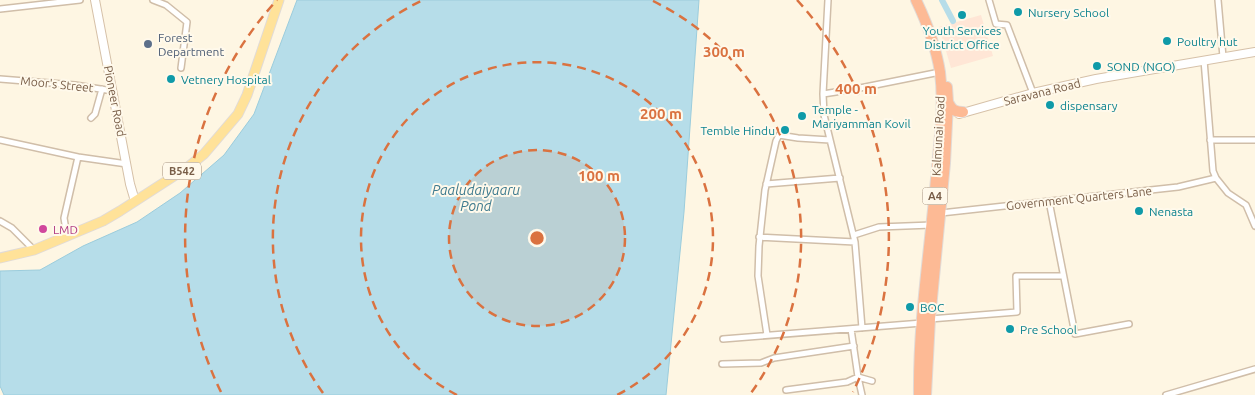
<svg xmlns="http://www.w3.org/2000/svg" width="1255" height="395" viewBox="0 0 1255 395" font-family="Ubuntu,sans-serif">
  <style>
    .commercial { fill: #ffe6d6 }
    .water { fill: #b6dde9; stroke: #9bccdc }
    .lines { fill: none; stroke-linecap: round; stroke-linejoin: round }
    .canal { stroke: #b6dde9; stroke-width: 6 }
    .street-casing { stroke: #d0bea9; stroke-width: 8 }
    .secondary-casing { stroke: #d6c1a8; stroke-width: 10 }
    .primary-casing { stroke: #e1dbd7; stroke-width: 11 }
    .highway-casing { stroke: #e1dbd7; stroke-width: 12 }
    .street { stroke: #fff; stroke-width: 5 }
    .secondary { stroke: #fff; stroke-width: 8 }
    .primary { stroke: #ffe299; stroke-width: 9 }
    .highway { stroke: #fdba95; stroke-width: 10 }
    .ring { fill: none; stroke: #da7240; stroke-width: 2.5; stroke-dasharray: 9 6 }
    .culture-dot { fill: #0f9aa8; stroke: #fff9eb; stroke-width: 2 }
    .service-dot { fill: #5c6f8a; stroke: #fff9eb; stroke-width: 2 }
    .hotel-dot { fill: #d1479c; stroke: #fff9eb; stroke-width: 2 }
    .labels { text-anchor: middle; dominant-baseline: central; stroke-width: 4; stroke-linejoin: round; paint-order: stroke }
    .shield { fill: #fff9eb; stroke: #a08c78; stroke-width: 1 }
    .shield-label { font-size: 11px; font-weight: bold; fill: #785d47 }
    .culture-label { font-size: 12px; fill: #0d838f; stroke: #fff9eb; text-anchor: start }
    .service-label { font-size: 12px; fill: #4e5e75; stroke: #fff9eb; text-anchor: start }
    .street-label { font-size: 12px; fill: #785d47; stroke: #fff9eb }
    .hotel-label { font-size: 12px; fill: #b23c85; stroke: #fff9eb; text-anchor: start }
    .water-label { font-size: 14px; font-style: italic; fill: #3e7a8e; stroke: #fff9eb }
    .centre { fill: #da7240; stroke: #fff9eb; stroke-width: 2.5 }
    .ring-label { font-size: 15px; text-anchor: middle; font-weight: bold; fill: #da7240; stroke: #fff9eb; stroke-width: 4; stroke-linejoin: round; paint-order: stroke }
  </style>
  <rect width="100%" height="100%" fill="#fef6e3"/>
  <path class="commercial" d="M981 15 993 56 951 68 939 27Z"/>
  <path class="water" d="M297 0H699L684 212 666 395H4L0 386V271L40 270 83 246 137 222 180 193 224 155 254 114Z"/>
  <g class="lines">
    <path class="canal" d="M942 0 953 21"/>
    <g class="street-casing">
      <path id="street" d="M153 0 166 5 187 22 181 68
        M828 0 823 94 824 115 855 242 862 328
        M989 0 996 24 1007 25 1033 93
        M1218 0 1223 57
        M0 9 80 0
        M1204 60 1213 171 1216 178 1228 193 1246 205 1255 226
        M0 79 75 85 113 91
        M823 94 855 89 940 72
        M91 118 95 114 102 89
        M0 140 78 157 127 164
        M1210 140H1255
        M766 184 840 178
        M1049 201 1075 334 1129 324
        M941 213 1178 187 1216 178
        M0 221 12 228 34 250
        M854 235 879 227 932 225
        M67 236 64 218 78 157
        M759 237 855 242
        M930 319 1017 312 1016 276H1063
        M851 329 858 377 862 395
        M767 335 758 276 759 246 765 190 776 141 779 135 798 138 830 140
        M723 339 922 323
        M722 364 761 363 774 358 854 346
        M786 390 847 382 858 377 872 381
        M1166 395 1255 369"/>
    </g>
    <g class="secondary-casing">
      <path id="secondary" d="M95 0 130 184 135 201
        M959 114 1033 93 1096 79 1255 52"/>
    </g>
    <g class="primary-casing">
      <path id="primary" d="M0 258 34 250 103 221 120 211 188 167 204 154 238 114 247 95 279 0"/>
    </g>
    <g class="highway-casing">
      <path id="highway" d="M916 0C927 23 936 47 940 72 944 103 940 136 937 167 931 243 918 319 919 395
        M948 102C952 110 955 112 963 112
        M926 395 930 319 945 163 948 102 947 87"/>
    </g>
    <use href="#street" class="street"/>
    <use href="#secondary" class="secondary"/>
    <use href="#primary" class="primary"/>
    <use href="#highway" class="highway"/>
  </g>
  <circle cx="537" cy="238" r="88" fill="#da7240" fill-opacity=".12"/>
  <g class="ring">
    <circle cx="537" cy="238" r="88"/>
    <path d="M457 395A176 176 0 1 1 617 395"/>
    <path d="M323 393A264 264 0 0 1 421 1M653 1A264 264 0 0 1 751 393"/>
    <path d="M221 392A352 352 0 0 1 277 0M797 0A352 352 0 0 1 853 392"/>
  </g>
  <g class="culture-dot">
    <circle cx="1018" cy="12" r="5"/>
    <circle cx="962" cy="15" r="5"/>
    <circle cx="1167" cy="41" r="5"/>
    <circle cx="1097" cy="66" r="5"/>
    <circle cx="171" cy="79" r="5"/>
    <circle cx="1050" cy="105" r="5"/>
    <circle cx="802" cy="116" r="5"/>
    <circle cx="785" cy="130" r="5"/>
    <circle cx="1139" cy="211" r="5"/>
    <circle cx="910" cy="307" r="5"/>
    <circle cx="1010" cy="329" r="5"/>
  </g>
  <circle class="service-dot" cx="148" cy="44" r="5"/>
  <circle class="hotel-dot" cx="43" cy="229" r="5"/>
  <g class="labels">
    <g class="shield">
      <rect x="163" y="162.5" width="38" height="17" rx="4"/>
      <rect x="922.5" y="187.5" width="25" height="17" rx="4"/>
    </g>
    <g class="shield-label">
      <text x="182" y="171">B542</text>
      <text x="935" y="196">A4</text>
    </g>
    <g class="culture-label">
      <text x="1028" y="12">Nursery School</text>
      <text x="962" y="30" text-anchor="middle">Youth Services<tspan x="962" dy="14">District Office</tspan></text>
      <text x="1177" y="41">Poultry hut</text>
      <text x="1107" y="66">SOND (NGO)</text>
      <text x="181" y="79">Vetnery Hospital</text>
      <text x="1060" y="105">dispensary</text>
      <text x="812" y="109">Temple -<tspan x="812" dy="14">Mariyamman Kovil</tspan></text>
      <text x="775" y="130" text-anchor="end">Temble Hindu</text>
      <text x="1149" y="211">Nenasta</text>
      <text x="920" y="307">BOC</text>
      <text x="1020" y="329">Pre School</text>
    </g>
    <g class="service-label">
      <text x="158" y="37">Forest<tspan x="158" dy="14">Department</tspan></text>
    </g>
    <g class="street-label">
      <text transform="translate(57 84) rotate(6)">Moor's Street</text>
      <text transform="translate(1042 92) rotate(-14)">Saravana Road</text>
      <text transform="translate(115 101) rotate(79)">Pioneer Road</text>
      <text transform="translate(938 136) rotate(-87)">Kalmunai Road</text>
      <text transform="translate(1079 198) rotate(-6)">Government Quarters Lane</text>
    </g>
    <g class="hotel-label">
      <text x="53" y="229">LMD</text>
    </g>
    <g class="water-label">
      <text x="476" y="190">Paaludaiyaaru<tspan x="476" dy="16">Pond</tspan></text>
    </g>
  </g>
  <circle cx="537" cy="238" r="8" class="centre"/>
  <g class="ring-label">
    <text x="724" y="57">300 m</text>
    <text x="856" y="94">400 m</text>
    <text x="661" y="119">200 m</text>
    <text x="599" y="181">100 m</text>
  </g>
</svg>
